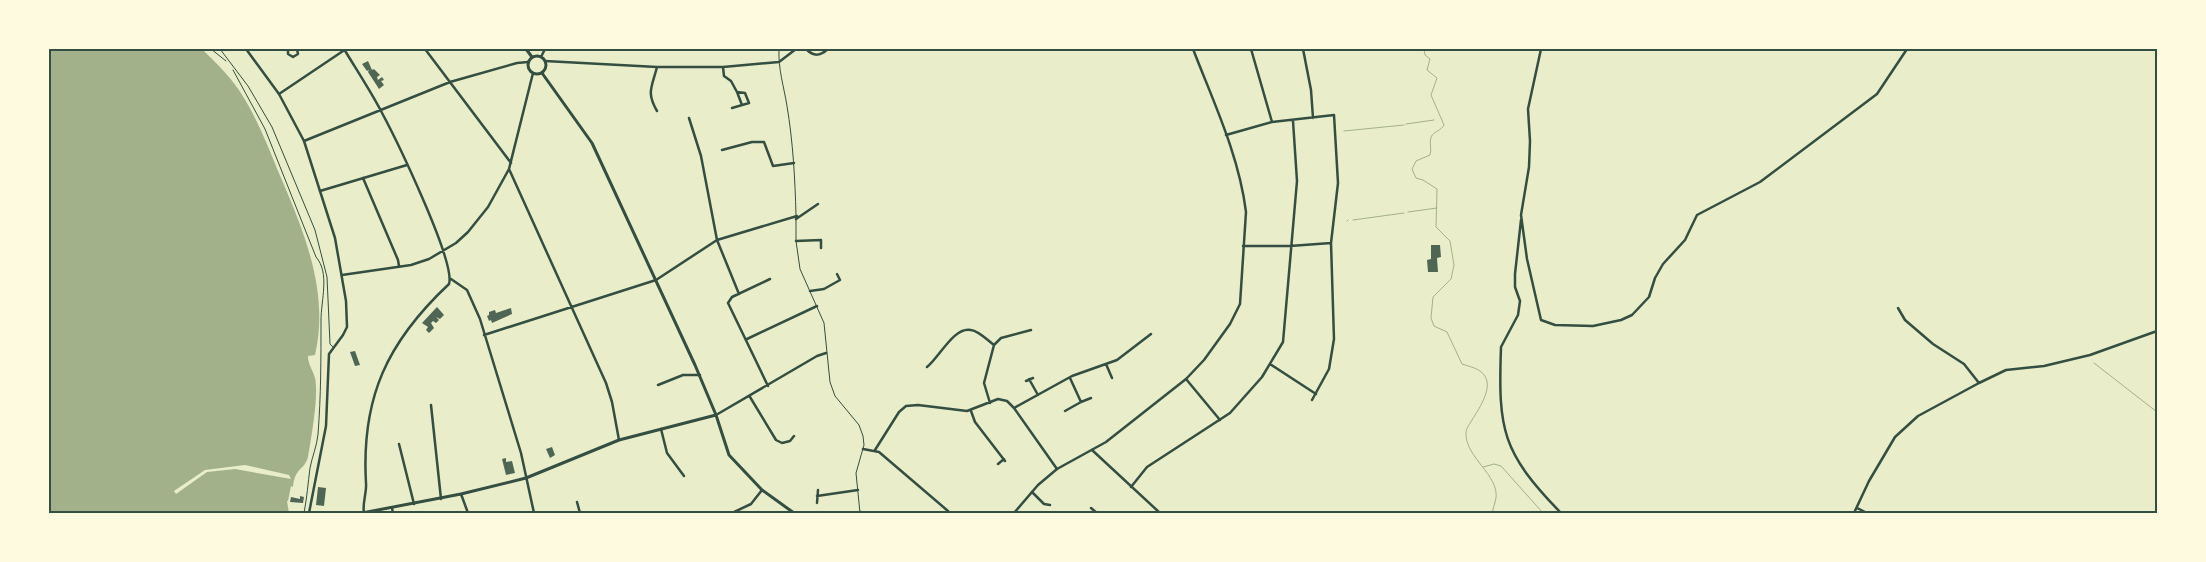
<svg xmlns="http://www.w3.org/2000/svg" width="2206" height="562" viewBox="0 0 2206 562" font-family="Jost,sans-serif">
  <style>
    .water { fill: #a3b18a }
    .pier { fill: #e9edc9 }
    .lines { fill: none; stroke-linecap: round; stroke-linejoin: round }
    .stream { stroke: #a3b18a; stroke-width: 1 }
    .building { fill: #4f6655 }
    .path { stroke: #344e41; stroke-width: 1 }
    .service { stroke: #344e41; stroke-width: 1 }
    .minor { stroke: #344e41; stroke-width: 2.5 }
    .tertiary { stroke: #344e41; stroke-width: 2.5 }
    .secondary { stroke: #344e41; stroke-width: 3 }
    .neatline { fill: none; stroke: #344e41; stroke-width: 2 }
  </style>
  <rect width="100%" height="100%" fill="#e9edc9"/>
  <path class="water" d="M49 49H202C217 64 233 79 244 98 258 121 268 146 278 171 303 229 330 291 315 355L308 356C308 365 313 370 315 378 319 394 311 440 308 457 304 471 295 467 293 487L291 486 288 501H287L289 513H49Z"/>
  <path class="pier" d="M245 465 289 475 291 479 235 469 207 472 176 494 174 491 205 470Z"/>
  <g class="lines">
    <path class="stream" d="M1424 49 1425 55 1430 59 1427 70 1437 78 1431 95 1444 125C1441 131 1434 131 1431 137 1429 143 1432 149 1430 155L1416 161 1412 169 1416 178 1423 180 1437 189 1436 227 1450 241 1454 265 1451 279 1433 297 1431 318 1434 326 1447 332 1462 364C1468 366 1476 368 1480 371 1497 383 1480 407 1472 420 1470 424 1466 428 1466 433 1465 457 1499 475 1496 498 1495 503 1493 509 1492 513
      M1406 124 1434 120
      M1344 131 1404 125
      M1408 212 1437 208
      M1353 220 1404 213
      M1347 221 1348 220
      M2094 363 2157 412
      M1483 467 1494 464 1501 466 1543 513"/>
  </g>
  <path class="building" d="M368 61 372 70 374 69 380 75 377 77 378 80 382 77 384 80 381 81 384 85 379 89 368 72 369 70 367 71 362 64Z
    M1431 245H1440L1441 257 1437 258 1438 272H1428L1427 260 1431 259Z
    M437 307 444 315 440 319 436 317 439 320 436 323 433 321 431 323 434 328 429 333 426 330 428 327 422 323Z
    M511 308 512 314 492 323 491 320 489 321 487 316 489 315V312L495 310 496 313Z
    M355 351 360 365 355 366 350 352Z
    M552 447 555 455 550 458 546 449Z
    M506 458V462L512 461 515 473 506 475 502 459Z
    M318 487 326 488 324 506 316 505Z
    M300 496 304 497 303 503 290 502 291 497 300 499Z"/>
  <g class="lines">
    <path class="path" d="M211 49 226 61
      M233 70 265 129 316 257C330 273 321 300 321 320 321 358 321 396 318 434 317 446 312 457 310 468 308 483 307 498 304 513"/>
    <path class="service" d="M220 49 248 86 272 127 315 230 327 277 330 344 333 347
      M779 49C778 69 784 87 787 106 793 142 795 178 796 215
      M796 219V241L800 269 824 323 830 382 835 396 859 425 863 436 864 445 856 473 860 513"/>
    <path class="minor" d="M288 49V54L293 57 298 54 297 49
      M344 49C356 69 370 90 381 111 395 137 456 262 449 284 387 342 361 398 366 483 367 493 362 503 364 513
      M425 49 511 163
      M806 49C814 57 820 56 828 49
      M1251 49 1272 122
      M1303 49 1311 90 1313 118
      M541 57 545 49
      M545 61 657 67H723L779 62 796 49
      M723 67 724 76 731 81 737 92
      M279 94 346 49
      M732 108 749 103 745 93 737 92 742 105
      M657 111C646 92 652 87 657 67
      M689 118 701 156 717 240 739 294
      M1226 135 1272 122 1334 115 1338 183 1331 243 1334 339 1329 369 1312 400
      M304 141 450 82 517 63 528 62
      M722 150 752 142H764L773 166 794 163
      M509 169 606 383 612 402 619 440
      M363 178 398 260 399 266
      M320 191 407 165
      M1521 215 1527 259 1541 320 1555 325 1593 326 1621 320 1632 315 1649 297 1655 278 1663 264 1685 240 1697 215 1760 182 1877 94 1907 49
      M1521 215 1529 167 1530 141 1528 109 1541 49
      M796 219 818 204
      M1521 220 1515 274V287L1520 301 1518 315 1501 347C1498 431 1502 452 1561 513
      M796 241 821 240V248
      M1243 246H1290L1331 243
      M342 275 411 265 429 259 456 243 468 232 488 207 509 169 533 73
      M451 279 467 290 480 319 521 453 534 513
      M810 291 824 289 840 280 837 274
      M1898 308 1905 320 1933 344 1964 364 1979 383
      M484 335 656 280 717 240 797 216
      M747 339 817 306
      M1106 364 1112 378
      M1270 364 1316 394
      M927 367C939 358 954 326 971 330 979 331 987 340 994 345
      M1029 379 1038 395
      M1186 379 1220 420
      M1026 381 1033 378
      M658 385 683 375H700
      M768 386 728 303 732 297 770 279
      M750 397 776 440 782 443 790 441 794 436
      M1081 402 1091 398
      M990 403 984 383 994 345 1001 338 1031 330
      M431 405 441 499
      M1014 408 1072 376 1117 360 1151 334
      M971 411 975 422 1005 461
      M1065 411 1081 402 1070 378
      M716 415 817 356 826 353
      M661 429 667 453 684 476
      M399 444 414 504
      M863 449 879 452 948 511
      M875 450 899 412 906 406 918 405 967 411 998 399 1007 401 1014 408 1057 469
      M1092 450 1160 513
      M998 464 1004 459
      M1131 487 1147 467 1230 413 1262 377 1283 342 1297 181 1293 121
      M1032 492 1044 504 1050 505
      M461 494 468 513
      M817 496 858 490
      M577 502 580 513
      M817 503 818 490
      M392 508 393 513
      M1091 508 1097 513
      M1857 508 1867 513
      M860 512 870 513
      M732 513 751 504 762 490
      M1854 513 1869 481 1895 437 1918 416 1979 383 2006 370 2044 366 2090 355 2157 331"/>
    <path class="tertiary" d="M246 49 279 94 304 141 335 238 346 301 347 327 343 335 329 354 326 426 309 513
      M1014 513 1038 485 1057 469 1106 442 1186 379 1204 360 1230 324 1240 304 1246 212C1239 155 1213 101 1193 49"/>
    <path class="secondary" d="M526 49 532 57
      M528 65a9 9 0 1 1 18 0a9 9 0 1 1-18 0Z
      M542 73 592 143 695 365 716 415 729 455 762 490 794 513
      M362 513 461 494 526 478 619 440 716 415"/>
  </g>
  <rect width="2206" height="562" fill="none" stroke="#fefae0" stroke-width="100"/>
  <rect x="50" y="50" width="2106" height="462" class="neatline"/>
</svg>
